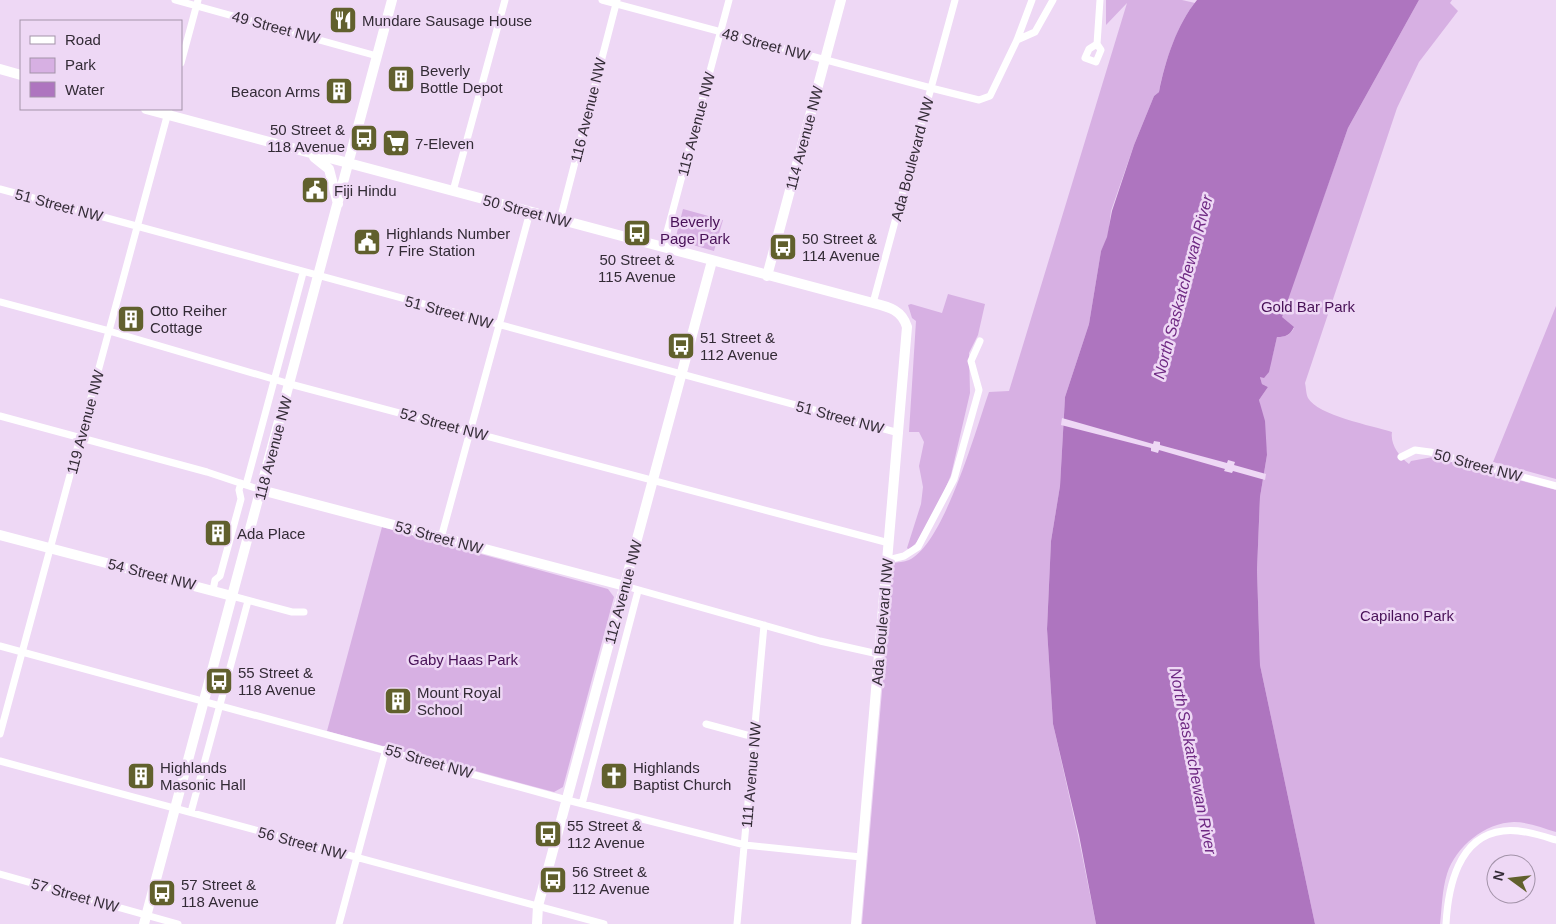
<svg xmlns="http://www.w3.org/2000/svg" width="1556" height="924" viewBox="0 0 1556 924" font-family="Helvetica,sans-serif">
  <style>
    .green { fill: #d7b0e3 }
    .water { fill: #ae75bf }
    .pier { fill: #eed8f5 }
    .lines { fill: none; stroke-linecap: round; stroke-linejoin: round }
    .street { stroke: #fff; stroke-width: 7 }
    .secondary { stroke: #fff; stroke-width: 10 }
    .labels { text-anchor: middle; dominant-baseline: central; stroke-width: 5; stroke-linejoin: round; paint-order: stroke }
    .poi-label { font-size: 15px; fill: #332b36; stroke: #eed8f5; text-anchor: start }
    .street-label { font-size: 15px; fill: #332b36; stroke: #eed8f5 }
    .park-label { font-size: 15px; fill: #481157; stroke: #eed8f5 }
    .water-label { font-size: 16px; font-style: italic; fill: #6f2983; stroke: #eed8f5 }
  </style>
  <rect width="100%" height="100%" fill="#eed8f5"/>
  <path class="green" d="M1106 0H1182L1195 3C1178 22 1163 67 1159 92L1154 96 1134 145 1111 211 1108 237 1101 251 1089 324 1065 397 1060 486 1051 541 1047 629 1053 724 1078 835 1096 924H862L893 563C898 562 904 562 909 560 944 544 976 429 989 392L1009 391 1127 3 1106 25Z
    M1419 0H1452L1450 3 1458 11 1419 62 1397 108 1305 383C1306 387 1306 394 1308 398 1317 415 1373 426 1392 432 1390 444 1399 456 1409 464L1411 461 1433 457 1556 490V832C1543 828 1528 822 1514 822 1485 823 1456 846 1447 874 1442 890 1442 907 1440 924H1315L1260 665 1257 570 1260 497 1267 455 1259 400 1268 387 1262 384 1260 377 1272 358 1277 337C1286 337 1290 335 1294 328L1281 317 1348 128Z
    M683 209 723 220 714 251 675 240Z
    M948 294 985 304 978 335 969 353 970 393 951 475 941 499 917 542 909 550 907 548 921 504 923 487 919 466 924 442 919 432H909L916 321 912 318 908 305 911 304 942 313Z
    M1556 306V479L1493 462Z
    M382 527 608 589 614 597 563 787 554 792 327 731Z"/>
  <path class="water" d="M1197 0H1419L1348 128 1282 317 1294 327C1290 335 1286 337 1277 337L1269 372 1264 378 1260 377 1262 384 1268 387 1259 400 1265 421 1267 455 1260 497 1257 570 1260 665 1315 924H1096L1079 835 1053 724 1047 629 1051 541 1060 486 1065 397 1089 324 1101 251 1107 237 1112 211 1134 145 1154 96 1159 92C1165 61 1177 24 1197 0Z"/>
  <path class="pier" d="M1062 418 1153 444 1154 441 1160 442V445L1227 463 1228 460 1235 462 1234 465 1266 474 1265 480 1233 471 1232 473 1224 471 1225 469 1159 450 1158 453 1151 451V448L1061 425Z"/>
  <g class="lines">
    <path class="street" d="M175 0 377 56
      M602 0 931 88 955 0
      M1017 40 1035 32 1053 0
      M1097 44 1089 49 1085 58 1096 62 1101 50 1097 44 1100 0
      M181 63 198 0
      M0 189 899 433
      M453 191 505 0
      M560 220 617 0
      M663 247 729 0
      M0 302 109 331 290 384 889 543
      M873 303 931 88 979 100 990 96 1017 40 1032 0
      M0 416 207 472 261 490
      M1401 457 1415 450 1430 452 1556 486
      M246 485 303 273
      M441 538 530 212
      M888 560 904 556 918 547 954 479 979 390 971 361 980 341
      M625 586 820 641 878 654
      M213 590 215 580 220 576 241 499 239 490 241 483
      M232 596 292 612H304
      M0 646 567 800 745 845 861 857
      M706 724 754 737
      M0 734 169 109
      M0 761 604 924
      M582 804 638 591
      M191 812 248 601
      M0 874 178 924
      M339 924 386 749
      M737 924 764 625
      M1446 924C1448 888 1458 836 1503 831 1521 829 1539 835 1556 840"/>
    <path class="secondary" d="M0 69 21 75
      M146 109 873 303C889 307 902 310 907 327L856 924
      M314 157 329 169 338 204
      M767 276 841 0
      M261 490 625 586
      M0 535 232 596
      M144 924 392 0
      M537 924 538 906 712 261"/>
  </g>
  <defs>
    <g id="restaurant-square" transform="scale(1.4375)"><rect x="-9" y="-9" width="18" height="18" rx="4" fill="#61602d" stroke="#eed8f5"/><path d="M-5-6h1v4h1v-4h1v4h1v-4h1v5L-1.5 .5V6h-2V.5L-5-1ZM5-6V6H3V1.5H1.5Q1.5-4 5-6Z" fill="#fff"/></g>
    <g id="building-square" transform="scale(1.4375)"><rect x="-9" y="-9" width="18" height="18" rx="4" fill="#61602d" stroke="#eed8f5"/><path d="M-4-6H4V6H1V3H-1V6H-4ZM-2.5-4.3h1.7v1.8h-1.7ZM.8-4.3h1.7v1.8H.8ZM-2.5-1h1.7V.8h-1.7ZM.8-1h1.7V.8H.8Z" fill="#fff"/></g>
    <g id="bus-square" transform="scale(1.4375)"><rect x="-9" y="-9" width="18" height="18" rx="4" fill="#61602d" stroke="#eed8f5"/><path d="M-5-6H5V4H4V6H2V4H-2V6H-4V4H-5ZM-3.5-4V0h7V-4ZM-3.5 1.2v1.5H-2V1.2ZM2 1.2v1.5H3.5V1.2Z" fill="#fff"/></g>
    <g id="supermarket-square" transform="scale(1.4375)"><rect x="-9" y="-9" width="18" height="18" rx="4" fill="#61602d" stroke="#eed8f5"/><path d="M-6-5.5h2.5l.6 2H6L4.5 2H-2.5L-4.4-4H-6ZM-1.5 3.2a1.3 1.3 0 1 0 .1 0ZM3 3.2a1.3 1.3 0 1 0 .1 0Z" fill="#fff"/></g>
    <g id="civic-square" transform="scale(1.4375)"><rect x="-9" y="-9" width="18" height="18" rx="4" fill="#61602d" stroke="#eed8f5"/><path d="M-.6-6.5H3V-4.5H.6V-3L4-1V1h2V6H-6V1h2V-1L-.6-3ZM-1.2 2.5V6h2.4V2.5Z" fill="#fff"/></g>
    <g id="church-square" transform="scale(1.4375)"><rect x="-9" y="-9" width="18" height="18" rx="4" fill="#61602d" stroke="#eed8f5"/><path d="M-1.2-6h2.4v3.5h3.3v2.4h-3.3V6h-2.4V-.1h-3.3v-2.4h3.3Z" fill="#fff"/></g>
  </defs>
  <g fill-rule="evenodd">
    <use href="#restaurant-square" x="343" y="20"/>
    <use href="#building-square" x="401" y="79"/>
    <use href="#building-square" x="339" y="91"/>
    <use href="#bus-square" x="364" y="138"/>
    <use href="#supermarket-square" x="396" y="143"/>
    <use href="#civic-square" x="315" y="190"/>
    <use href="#bus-square" x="637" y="233"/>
    <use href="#civic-square" x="367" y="242"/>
    <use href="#bus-square" x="783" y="247"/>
    <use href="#building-square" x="131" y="319"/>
    <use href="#bus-square" x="681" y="346"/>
    <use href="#building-square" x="218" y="533"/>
    <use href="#bus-square" x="219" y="681"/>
    <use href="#building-square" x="398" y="701"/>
    <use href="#building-square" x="141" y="776"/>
    <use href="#church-square" x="614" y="776"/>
    <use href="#bus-square" x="548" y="834"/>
    <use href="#bus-square" x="553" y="880"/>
    <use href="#bus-square" x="162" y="893"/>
  </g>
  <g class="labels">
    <g class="poi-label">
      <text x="362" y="20">Mundare Sausage House</text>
      <text x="420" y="70">Beverly<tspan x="420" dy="17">Bottle Depot</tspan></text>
      <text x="320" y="91" text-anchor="end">Beacon Arms</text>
      <text x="345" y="129" text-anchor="end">50 Street &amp;<tspan x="345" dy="17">118 Avenue</tspan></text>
      <text x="415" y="143">7-Eleven</text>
      <text x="334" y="190">Fiji Hindu</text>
      <text x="386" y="233">Highlands Number<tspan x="386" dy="17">7 Fire Station</tspan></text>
      <text x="802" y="238">50 Street &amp;<tspan x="802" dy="17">114 Avenue</tspan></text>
      <text x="637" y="259" text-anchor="middle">50 Street &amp;<tspan x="637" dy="17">115 Avenue</tspan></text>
      <text x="150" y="310">Otto Reiher<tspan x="150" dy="17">Cottage</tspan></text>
      <text x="700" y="337">51 Street &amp;<tspan x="700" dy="17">112 Avenue</tspan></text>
      <text x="237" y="533">Ada Place</text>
      <text x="238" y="672">55 Street &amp;<tspan x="238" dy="17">118 Avenue</tspan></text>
      <text x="417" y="692">Mount Royal<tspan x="417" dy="17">School</tspan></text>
      <text x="160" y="767">Highlands<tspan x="160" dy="17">Masonic Hall</tspan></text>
      <text x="633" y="767">Highlands<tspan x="633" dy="17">Baptist Church</tspan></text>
      <text x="567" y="825">55 Street &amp;<tspan x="567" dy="17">112 Avenue</tspan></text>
      <text x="572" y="871">56 Street &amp;<tspan x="572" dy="17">112 Avenue</tspan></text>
      <text x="181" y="884">57 Street &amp;<tspan x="181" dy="17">118 Avenue</tspan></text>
    </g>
    <g class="street-label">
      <text transform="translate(276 27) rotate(15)">49 Street NW</text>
      <text transform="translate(766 44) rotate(15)">48 Street NW</text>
      <text transform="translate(588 110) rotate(-76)">116 Avenue NW</text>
      <text transform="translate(696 124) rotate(-75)">115 Avenue NW</text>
      <text transform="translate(804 138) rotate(-75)">114 Avenue NW</text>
      <text transform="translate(912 159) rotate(-75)">Ada Boulevard NW</text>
      <text transform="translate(59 205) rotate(15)">51 Street NW</text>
      <text transform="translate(527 211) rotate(15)">50 Street NW</text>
      <text transform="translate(449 312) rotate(15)">51 Street NW</text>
      <text transform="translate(840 417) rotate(15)">51 Street NW</text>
      <text transform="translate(85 422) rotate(-75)">119 Avenue NW</text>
      <text transform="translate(444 424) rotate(15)">52 Street NW</text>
      <text transform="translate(273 448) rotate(-75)">118 Avenue NW</text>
      <text transform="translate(1478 465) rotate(15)">50 Street NW</text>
      <text transform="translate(439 537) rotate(15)">53 Street NW</text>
      <text transform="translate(152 574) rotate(14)">54 Street NW</text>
      <text transform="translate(623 592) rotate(-75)">112 Avenue NW</text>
      <text transform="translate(882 622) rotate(-85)">Ada Boulevard NW</text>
      <text transform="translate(429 761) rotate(16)">55 Street NW</text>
      <text transform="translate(751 775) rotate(-85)">111 Avenue NW</text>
      <text transform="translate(302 843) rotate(15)">56 Street NW</text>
      <text transform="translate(75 895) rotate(16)">57 Street NW</text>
    </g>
    <g class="park-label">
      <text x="695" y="221">Beverly<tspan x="695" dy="17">Page Park</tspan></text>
      <text x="1308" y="306">Gold Bar Park</text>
      <text x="1407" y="615">Capilano Park</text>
      <text x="463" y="659">Gaby Haas Park</text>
    </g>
    <g class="water-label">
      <text transform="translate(1183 287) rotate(-75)">North Saskatchewan River</text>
      <text transform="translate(1193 761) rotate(79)">North Saskatchewan River</text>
    </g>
  </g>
  <rect x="20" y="20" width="162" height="90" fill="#eed8f5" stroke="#a393a9"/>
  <rect x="30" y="36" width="25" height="8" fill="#ffffff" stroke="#a393a9"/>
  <text x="65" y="45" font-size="15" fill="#332b36">Road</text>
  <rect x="30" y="58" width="25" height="15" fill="#d7b0e3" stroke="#a393a9"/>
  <text x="65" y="70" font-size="15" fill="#332b36">Park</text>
  <rect x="30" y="82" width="25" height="15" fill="#ae75bf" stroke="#a393a9"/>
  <text x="65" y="95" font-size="15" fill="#332b36">Water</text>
  <g transform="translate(1511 879) rotate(285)"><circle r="24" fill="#eed8f5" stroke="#a393a9"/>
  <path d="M0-4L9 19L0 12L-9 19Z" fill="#61602d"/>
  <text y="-8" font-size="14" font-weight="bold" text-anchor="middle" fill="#332b36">N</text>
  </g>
</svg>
